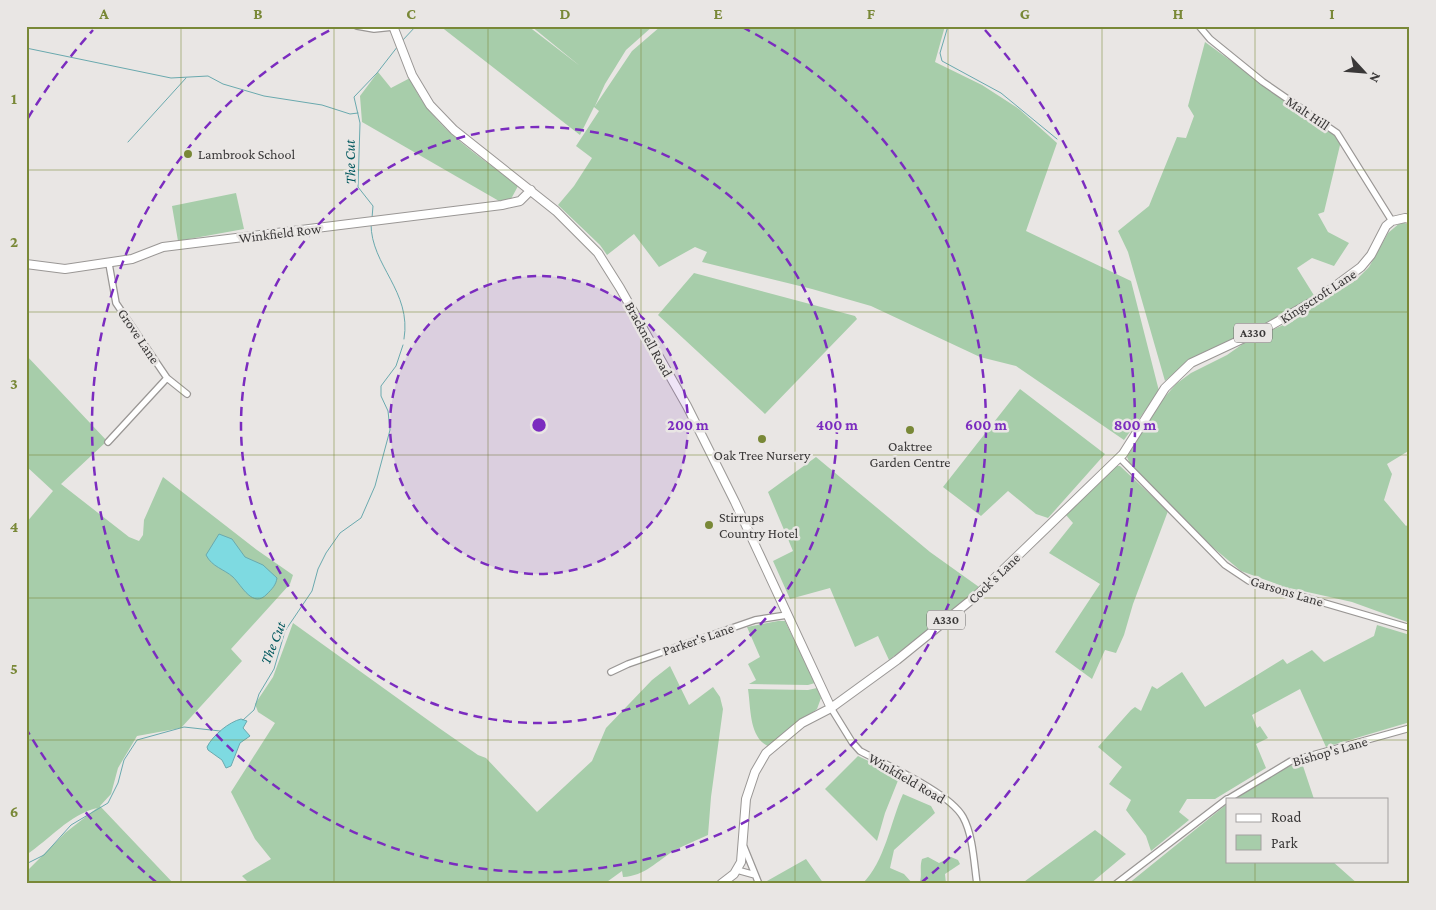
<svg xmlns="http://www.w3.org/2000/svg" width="1436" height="910" viewBox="0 0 1436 910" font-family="'Crimson Pro',serif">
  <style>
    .green { fill: #a7cdaa }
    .water { fill: #7edae1; stroke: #6aa9ae }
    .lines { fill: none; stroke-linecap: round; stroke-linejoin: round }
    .stream { stroke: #6aa9ae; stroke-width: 1 }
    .minor-casing { stroke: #9a9795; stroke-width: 8 }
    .major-casing { stroke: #9a9795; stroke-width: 10 }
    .minor { stroke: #fff; stroke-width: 5.5 }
    .major { stroke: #fff; stroke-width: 8 }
    .grid { fill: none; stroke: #798837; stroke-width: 1; stroke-opacity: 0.55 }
    .ring { fill: none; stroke: #7b2cbf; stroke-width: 2.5; stroke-dasharray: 9 6 }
    .poi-dot { fill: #798837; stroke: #e9e6e4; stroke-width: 2 }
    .labels { text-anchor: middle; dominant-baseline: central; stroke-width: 5; stroke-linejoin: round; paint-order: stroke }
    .shield { fill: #e9e6e4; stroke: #6e6c6c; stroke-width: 1 }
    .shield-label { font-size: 12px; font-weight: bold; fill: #3a3838 }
    .street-label { font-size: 14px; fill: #3a3838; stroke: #e9e6e4 }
    .poi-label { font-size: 14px; fill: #3a3838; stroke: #e9e6e4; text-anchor: start }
    .water-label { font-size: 15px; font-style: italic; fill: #055a60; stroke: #e9e6e4 }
    .centre { fill: #7b2cbf; stroke: #e9e6e4; stroke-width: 2.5 }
    .ring-label { font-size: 15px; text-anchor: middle; font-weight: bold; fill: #7b2cbf; stroke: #e9e6e4; stroke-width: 5; stroke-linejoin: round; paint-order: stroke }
    .neatline { fill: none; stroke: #798837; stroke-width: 2 }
    .grid-label { font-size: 16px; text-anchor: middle; font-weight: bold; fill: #798837 }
  </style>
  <rect width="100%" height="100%" fill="#e9e6e4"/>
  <path class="green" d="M440 26H528L580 66 531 26H653L626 50 605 84 595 106 632 51 661 26H945L935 62 982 85 1019 109 1057 143 1026 231 1131 281 1159 391 1124 440 1016 366 980 357 871 306 812 289 702 262 707 252 695 247 659 267 634 234 607 255 600 245 558 205 574 186 592 158 576 146 599 111 594 107 580 135Z
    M1205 42 1290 104 1334 133 1341 141 1324 212 1318 214 1328 232 1349 243 1334 266 1312 258 1297 268 1315 297C1304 304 1293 314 1280 320 1241 339 1198 352 1165 381L1128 252 1118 231 1149 206 1177 137 1186 138 1194 116 1188 106Z
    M378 72 391 88 410 78C429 126 479 155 518 186L511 199 499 201 362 122 360 96Z
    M236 193 244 229 178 241 172 206Z
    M1401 222 1410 225V450L1387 464 1392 474 1384 500 1406 526 1410 523V623L1352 602 1285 587 1241 571 1210 545 1130 464 1127 457 1158 405 1176 384 1191 373 1227 355 1247 341 1281 326 1356 280 1369 267 1388 233Z
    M694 273 855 316 857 319 765 414 658 315Z
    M26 355 107 441 61 484 129 537 139 541 143 535 144 520 163 477 257 550 293 575 290 584 231 649 242 661 181 728 137 736 118 768 111 794 100 806 174 884H26V872L65 833 97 808C69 815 50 839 26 855V523L53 491 26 466Z
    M1020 389 1105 454 1048 518 1036 514 1008 491 981 516 943 487Z
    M816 457 930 552 979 587 969 598 889 660 878 636 855 647 830 588 790 599 773 561 793 551 768 492Z
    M1115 466H1120L1168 511 1133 604 1124 635 1116 653 1105 650 1092 679 1055 652 1100 584 1049 553 1073 523 1066 515Z
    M778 621H785L815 683 808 685 749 684 756 680 748 664 760 657 747 627Z
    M293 623 439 728 478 755 486 758 537 812 592 761 606 728 652 680 670 666 689 705 713 687 720 697 723 709 711 797 708 835C697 840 685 845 675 850 657 861 645 876 623 877L622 871 604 884H250L242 876 271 859 255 839 231 792 275 723 258 712 255 704 273 677Z
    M1377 625 1410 635V722L1326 747 1300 689 1252 715 1257 728 1260 726 1268 738 1256 744 1266 768 1215 799H1187L1179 812 1189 820 1151 851 1146 836 1126 810 1131 800 1109 784 1122 767 1098 747 1131 710 1135 707 1141 711 1152 686 1157 689 1182 672 1205 707 1283 659 1287 664 1312 650 1324 662 1374 636Z
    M817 688 821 698 817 709 770 747C749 739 751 709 748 689L808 690Z
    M858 756 898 775 899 778 885 813 877 841 825 789Z
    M1302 763 1314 799H1234L1278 769Z
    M903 794 931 806 935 813 894 850 890 868 904 874 913 884H862C885 862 890 823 903 794Z
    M1227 804V861H1332L1358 884H1128Z
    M1095 830 1126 854 1090 884H1021Z
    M928 857 939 863 951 857 958 860 960 864 945 874 946 884H919C923 876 919 868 922 859Z
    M806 859 824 884H769L767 881Z"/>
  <path class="water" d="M219 534 232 539 245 557 263 565 277 578C276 585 272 589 267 594 253 609 242 586 233 577 224 569 212 567 206 555Z
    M241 719 247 721 243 728 250 736 240 743 231 766 226 768 222 760 208 750 207 747C213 735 229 722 241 719Z"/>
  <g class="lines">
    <path class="stream" d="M948 26 940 53 942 61 1001 93 1057 139
      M402 41 416 26
      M26 48 171 78 208 76 223 84 264 96 322 105 350 114 358 113
      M128 142 186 78
      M372 218 373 206 358 187 360 123 354 97 377 73 398 46
      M371 224C371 266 412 291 404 339
      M243 720 254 710 259 694 274 669 285 631 312 591 318 569 326 553 340 533 361 518 375 486 390 430 388 411 381 396V386L396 366 403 345
      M26 864 44 855 71 825 108 803 118 783 124 760 137 740 184 727 220 731"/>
    <g class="minor-casing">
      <path id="minor" d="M357 26 374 29 393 27
        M1199 26 1210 39 1263 82 1337 133 1392 221
        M109 264 116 303 167 378 187 394
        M108 442 167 378
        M1119 457 1225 565 1249 581 1410 628
        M611 672 628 664 755 620 787 615
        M831 708 852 742 860 751C886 765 949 792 963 817 973 835 974 863 977 884
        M1228 799 1291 761 1410 728
        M744 847 759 884
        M737 870 755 875
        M1116 884 1227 799"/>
    </g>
    <g class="major-casing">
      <path id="major" d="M393 26 412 75 430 105 454 130 556 211 598 253 620 288 687 406 735 502 831 708
        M26 264 65 269 132 259 163 247 502 205 520 201 531 190
        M721 884 734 874 741 862 746 799 755 772 766 753 802 723 831 708 897 660 976 596 1123 454 1165 388 1191 363 1268 327 1319 298 1361 267 1371 255 1386 226 1392 221 1405 218 1410 219"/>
    </g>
    <use href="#minor" class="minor"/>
    <use href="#major" class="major"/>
  </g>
  <path class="grid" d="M181 26V884M334 26V884M488 26V884M641 26V884M795 26V884M948 26V884M1102 26V884M1255 26V799M26 170H1410M26 312H1410M26 455H1410M26 598H1410M26 740H1410M1255 861V884"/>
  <circle cx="539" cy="425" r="149" fill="#7b2cbf" fill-opacity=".12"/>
  <g class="ring">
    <circle cx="539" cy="425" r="149"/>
    <circle cx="539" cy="425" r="298"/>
    <path d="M742 27A447 447 0 1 1 336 27"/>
    <path d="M156 882A596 596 0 0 1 28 732M28 118A596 596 0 0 1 93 30M985 30A596 596 0 0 1 922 882"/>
  </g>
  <g class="poi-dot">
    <circle cx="188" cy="154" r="5"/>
    <circle cx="910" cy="430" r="5"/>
    <circle cx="762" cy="439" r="5"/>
    <circle cx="709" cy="525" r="5"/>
  </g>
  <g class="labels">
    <g class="shield">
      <rect x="1234" y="323.5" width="38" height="19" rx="4"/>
      <rect x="927" y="610.5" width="38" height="19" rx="4"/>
    </g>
    <g class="shield-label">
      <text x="1253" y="333">A330</text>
      <text x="946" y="620">A330</text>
    </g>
    <g class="street-label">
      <text transform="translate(1308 113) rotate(34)">Malt Hill</text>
      <text transform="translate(280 233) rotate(-7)">Winkfield Row</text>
      <text transform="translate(1318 296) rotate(-33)">Kingscroft Lane</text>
      <text transform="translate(139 336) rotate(56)">Grove Lane</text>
      <text transform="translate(649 339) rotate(61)">Bracknell Road</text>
      <text transform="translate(994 578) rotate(-44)">Cock's Lane</text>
      <text transform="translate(1287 591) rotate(17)">Garsons Lane</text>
      <text transform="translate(698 639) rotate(-19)">Parker's Lane</text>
      <text transform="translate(1330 751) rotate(-16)">Bishop's Lane</text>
      <text transform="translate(907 778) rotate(30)">Winkfield Road</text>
    </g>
    <g class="poi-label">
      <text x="198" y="154">Lambrook School</text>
      <text x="910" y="446" text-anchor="middle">Oaktree<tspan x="910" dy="16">Garden Centre</tspan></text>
      <text x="762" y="455" text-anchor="middle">Oak Tree Nursery</text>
      <text x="719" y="517">Stirrups<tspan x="719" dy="16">Country Hotel</tspan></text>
    </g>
    <g class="water-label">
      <text transform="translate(350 162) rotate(-91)">The Cut</text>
      <text transform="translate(273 643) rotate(-68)">The Cut</text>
    </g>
  </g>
  <circle cx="539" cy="425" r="8" class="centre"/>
  <g class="ring-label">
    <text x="688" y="430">200 m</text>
    <text x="837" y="430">400 m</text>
    <text x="986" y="430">600 m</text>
    <text x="1135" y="430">800 m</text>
  </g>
  <rect width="1436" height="910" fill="none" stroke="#e9e6e4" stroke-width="55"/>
  <rect x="1226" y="798" width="162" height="65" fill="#e9e6e4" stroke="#a3a09f"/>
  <rect x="1236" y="814" width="25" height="8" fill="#ffffff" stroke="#a3a09f"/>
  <text x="1271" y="822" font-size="15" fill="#3a3838">Road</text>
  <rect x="1236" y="835" width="25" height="15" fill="#a7cdaa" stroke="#a3a09f"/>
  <text x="1271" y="848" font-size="15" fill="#3a3838">Park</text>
  <g transform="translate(1364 72) rotate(116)" stroke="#e9e6e4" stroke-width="4" paint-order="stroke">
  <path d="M0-4L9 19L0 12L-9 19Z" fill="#3a3838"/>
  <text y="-8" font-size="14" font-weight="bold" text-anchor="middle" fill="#3a3838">N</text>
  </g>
  <rect x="28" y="28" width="1380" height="854" class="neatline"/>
  <g class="grid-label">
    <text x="104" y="19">A</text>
    <text x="258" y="19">B</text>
    <text x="411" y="19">C</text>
    <text x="565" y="19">D</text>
    <text x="718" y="19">E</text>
    <text x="871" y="19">F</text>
    <text x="1025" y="19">G</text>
    <text x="1178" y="19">H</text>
    <text x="1332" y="19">I</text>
    <text x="14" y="104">1</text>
    <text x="14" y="247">2</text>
    <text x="14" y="389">3</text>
    <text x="14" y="532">4</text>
    <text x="14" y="674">5</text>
    <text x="14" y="817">6</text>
  </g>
</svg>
